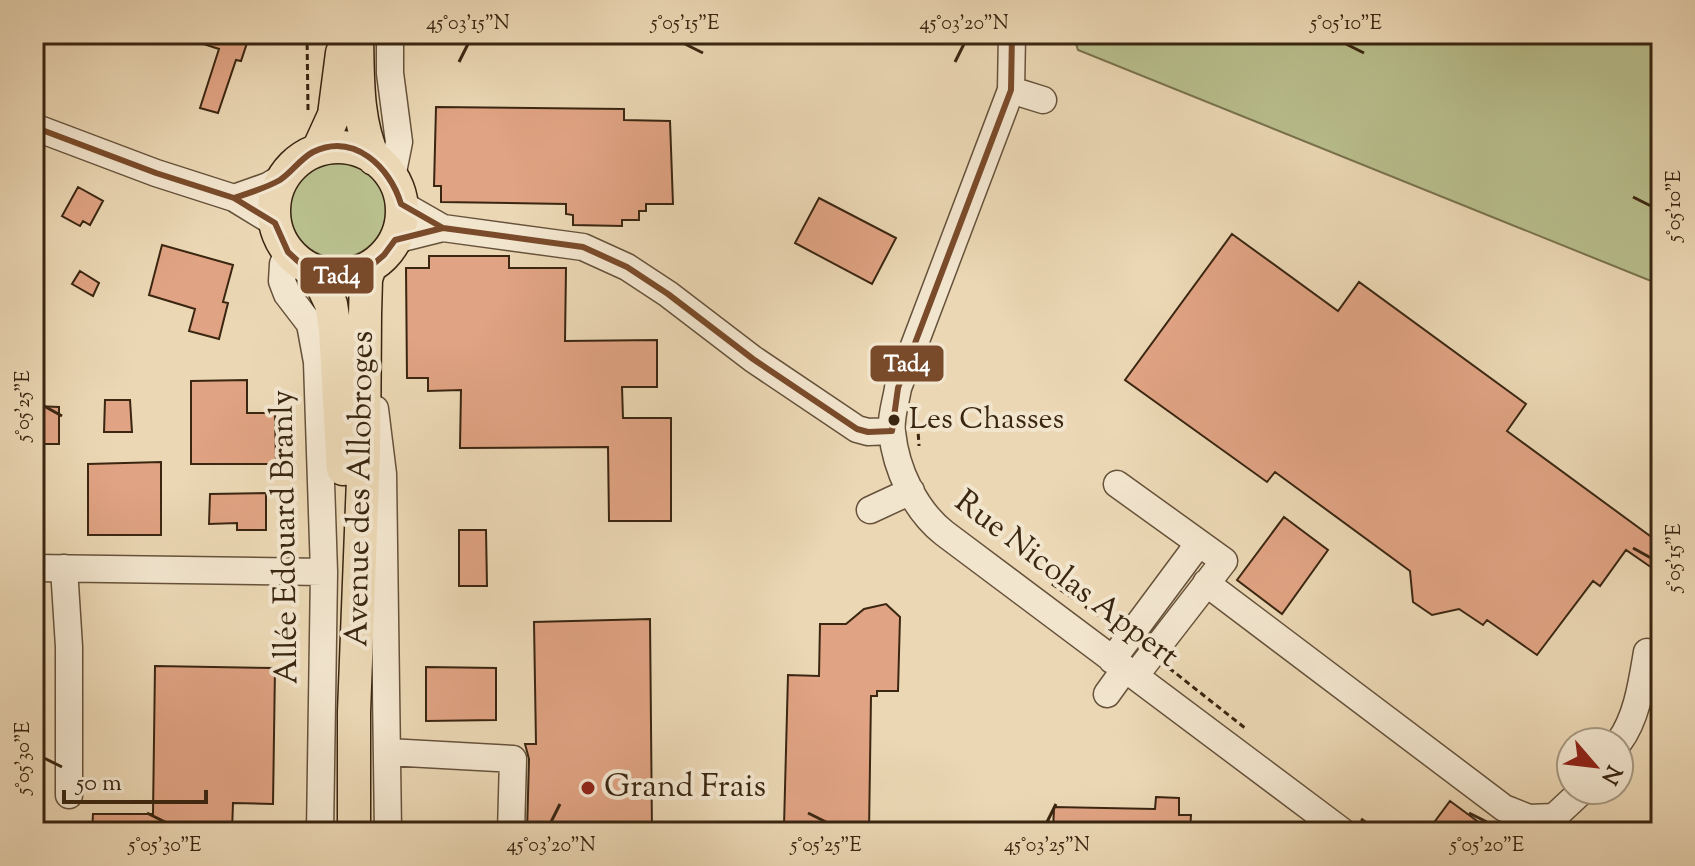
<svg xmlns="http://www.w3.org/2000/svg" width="1695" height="866" viewBox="0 0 1695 866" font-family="'Sorts Mill Goudy',serif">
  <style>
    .green { fill: #b8be8c; stroke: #79724e; stroke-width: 2 }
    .building { fill: #e0a383; stroke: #3a2611; stroke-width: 2 }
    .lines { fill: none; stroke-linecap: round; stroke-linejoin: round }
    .minor-casing { stroke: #66523a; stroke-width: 29 }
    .major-casing { stroke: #3a2611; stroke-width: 35 }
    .path { stroke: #3a2611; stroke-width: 3; stroke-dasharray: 6 4; stroke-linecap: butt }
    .minor { stroke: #f2e5ce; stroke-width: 26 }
    .major { stroke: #ebd7b4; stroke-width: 32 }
    .bus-1-casing { stroke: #f2e5ce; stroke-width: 12 }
    .bus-1 { stroke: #7a4b2a; stroke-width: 6 }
    .ticks { fill: none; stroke: #3a2611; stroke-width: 3 }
    .bus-dot { fill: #3a2611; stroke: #f2e5ce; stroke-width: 3 }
    .poi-dot { fill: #8f2418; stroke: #f2e5ce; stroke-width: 3 }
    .labels { text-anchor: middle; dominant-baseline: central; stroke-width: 8; stroke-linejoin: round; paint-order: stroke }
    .bus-label { font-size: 30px; fill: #3a2611; stroke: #f2e5ce; text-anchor: start }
    .street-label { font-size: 32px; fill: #3a2611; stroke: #f2e5ce }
    .poi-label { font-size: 32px; fill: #3a2611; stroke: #f2e5ce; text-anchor: start }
    .line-badge { stroke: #f2e5ce; stroke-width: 3 }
    .badge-label { font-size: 22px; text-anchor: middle; font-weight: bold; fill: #fff }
    .neatline { fill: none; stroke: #3a2611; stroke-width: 3 }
    .ticks-label { font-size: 20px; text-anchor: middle; fill: #3a2611 }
  </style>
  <rect width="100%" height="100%" fill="#ebd7b4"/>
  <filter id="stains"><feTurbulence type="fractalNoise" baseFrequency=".0025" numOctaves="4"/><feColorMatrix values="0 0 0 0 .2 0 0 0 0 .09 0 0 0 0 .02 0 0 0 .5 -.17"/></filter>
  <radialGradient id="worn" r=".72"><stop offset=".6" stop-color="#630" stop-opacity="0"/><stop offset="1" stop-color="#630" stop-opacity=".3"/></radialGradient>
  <path class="green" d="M1073 34H1661V285L1078 50Z
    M290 210a48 48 0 1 1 96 0a48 48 0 1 1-96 0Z"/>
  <path class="building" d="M183 34H250L241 61 236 60 218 113 200 108 219 49 182 37Z
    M436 107 624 109V120L670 121 673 204H646V211H639V220H622V226L573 225V215L566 214V204L441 202V186H434Z
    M78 187 103 201 90 225 83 221 80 226 62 216Z
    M819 198 896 238 872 284 795 243Z
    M1232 234 1338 311 1359 282 1526 404 1507 431 1661 544V562L1655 570 1626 550 1600 586 1593 581 1537 655 1487 620 1483 625 1459 609 1432 615 1413 602 1410 571 1275 472 1267 482 1125 380Z
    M162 245 233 265 223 302 228 303 219 339 189 331 195 309 149 295Z
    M429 256H509V268H566L565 341 657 340V387H622L623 418H671V521H609L608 447 460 448 461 390 428 391V378H407L406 268H429Z
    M80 271 99 283 93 296 72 284Z
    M247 380V413H275L276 464H191V381Z
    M105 400H130L132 432H104Z
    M34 406 59 407V444H34Z
    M161 462V535H88V464Z
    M266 493V530H237V523L209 524 210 494Z
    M1284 517 1328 550 1282 614 1237 580Z
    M459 530H486L487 586H459Z
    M886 604 900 617 898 691H877V696H871L869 832H816V826H784L788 675 819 676 820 624H846L864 609Z
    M650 619 652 832H527L529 759 525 744H536L534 622Z
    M155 666 275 668 273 804 233 803 232 832H92L93 814H153Z
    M426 667 496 668V720L426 721Z
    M1156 797 1179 798V815H1191L1190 832H1053L1054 807 1155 809Z
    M1450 801 1492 832H1427Z"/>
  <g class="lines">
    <g class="minor-casing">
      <path id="minor" d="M390 34V73L399 142 392 177
        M1012 34 1011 90 898 388C896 402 890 418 892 432 896 470 915 510 944 533L1343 832
        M1011 90 1043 100
        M34 127 156 173 234 198 275 223
        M234 198 268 186 285 176
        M401 204 443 228
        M395 240 443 228 583 247 627 267 668 294 753 359 857 429 868 432 892 431
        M288 252 283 264 282 281 287 294 310 324 317 362 324 572 320 832
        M375 409 383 474 388 832
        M1117 484 1224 561 1135 676
        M870 510 911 491
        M34 568 324 572
        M64 568 69 647V795
        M1206 583 1504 808 1529 818 1554 817 1583 790
        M1112 660 1199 543
        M1107 694 1125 669
        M1619 742C1637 718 1642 682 1647 652
        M388 752 513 759 511 832"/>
    </g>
    <g class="major-casing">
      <path id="major" d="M357 34C358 76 356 120 374 159
        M274 211a64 64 0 1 1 128 0a64 64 0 1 1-128 0Z
        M318 150 334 115 342 53
        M316 272 331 304 335 329 343 469
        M354 832V712L364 453 365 315 366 279 370 267"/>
    </g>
    <path class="path" d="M307 34 308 110
      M917 414 919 446
      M1052 584 1112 625
      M1169 668 1245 728
      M1361 819 1379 832"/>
    <use href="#minor" class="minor"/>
    <use href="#major" class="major"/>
    <g class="bus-1-casing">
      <path id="bus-1" d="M34 127 156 173 234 198 275 223 288 252 301 264 316 272 334 276 353 274 370 267 384 255 395 240 443 228 583 247 627 267 668 294 753 359 857 429 868 432 892 431 898 388 1011 90 1012 34
        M234 198C249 193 266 188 280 180 292 172 300 159 313 152 354 132 390 167 401 204L443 228"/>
    </g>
    <use href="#bus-1" class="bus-1"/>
  </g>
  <path class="ticks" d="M685 44 703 53M1346 44 1364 53M459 62 468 44M955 62 964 44M1633 197 1651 206M44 406 62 416M1633 548 1651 558M44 758 62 767M147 813 165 822M808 813 826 822M1469 813 1487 822M551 822 560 804M1047 822 1056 804"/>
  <circle class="bus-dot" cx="894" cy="420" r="7"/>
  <circle class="poi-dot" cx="588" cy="788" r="8"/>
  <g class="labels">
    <g class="bus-label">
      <text x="909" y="420">Les Chasses</text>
    </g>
    <g class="street-label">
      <text transform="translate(361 489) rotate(-89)">Avenue des Allobroges</text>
      <text transform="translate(286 537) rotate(-91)">Allée Edouard Branly</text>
      <text transform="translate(1066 580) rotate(37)">Rue Nicolas Appert</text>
    </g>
    <g class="poi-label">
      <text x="604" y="788">Grand Frais</text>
    </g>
  </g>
  <g class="line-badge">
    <rect x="299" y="256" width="76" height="39" rx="8" fill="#7a4b2a"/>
    <rect x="869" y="344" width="76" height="39" rx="8" fill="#7a4b2a"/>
  </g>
  <g class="badge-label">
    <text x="337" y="283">Tad4</text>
    <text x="907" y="371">Tad4</text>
  </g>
  <rect width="1695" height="866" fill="none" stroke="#ebd7b4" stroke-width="88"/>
  <g transform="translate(1595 766) rotate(118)"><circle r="38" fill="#f2e5ce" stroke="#a89982" stroke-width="2"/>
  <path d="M0-6L14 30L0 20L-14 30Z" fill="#8f2418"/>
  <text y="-12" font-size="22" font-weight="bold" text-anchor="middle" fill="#3a2611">N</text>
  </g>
  <path d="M64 790v12h142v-12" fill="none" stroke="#3a2611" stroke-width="4"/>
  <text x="76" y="790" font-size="24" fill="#3a2611" stroke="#f2e5ce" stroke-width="6" paint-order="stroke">50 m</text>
  <rect x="44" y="44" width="1607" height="778" class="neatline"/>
  <g class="ticks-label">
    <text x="468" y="29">45°03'15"N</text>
    <text x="685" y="29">5°05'15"E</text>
    <text x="964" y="29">45°03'20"N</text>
    <text x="1346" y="29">5°05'10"E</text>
    <text transform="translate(1673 206) rotate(-90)" y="7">5°05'10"E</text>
    <text transform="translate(22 406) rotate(-90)" y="7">5°05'25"E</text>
    <text transform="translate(1673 558) rotate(-90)" y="7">5°05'15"E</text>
    <text transform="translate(22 758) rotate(-90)" y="7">5°05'30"E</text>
    <text x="165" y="851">5°05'30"E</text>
    <text x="551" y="851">45°03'20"N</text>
    <text x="826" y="851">5°05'25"E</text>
    <text x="1047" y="851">45°03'25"N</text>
    <text x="1487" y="851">5°05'20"E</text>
  </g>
  <rect width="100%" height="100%" filter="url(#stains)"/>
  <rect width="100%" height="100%" fill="url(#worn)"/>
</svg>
